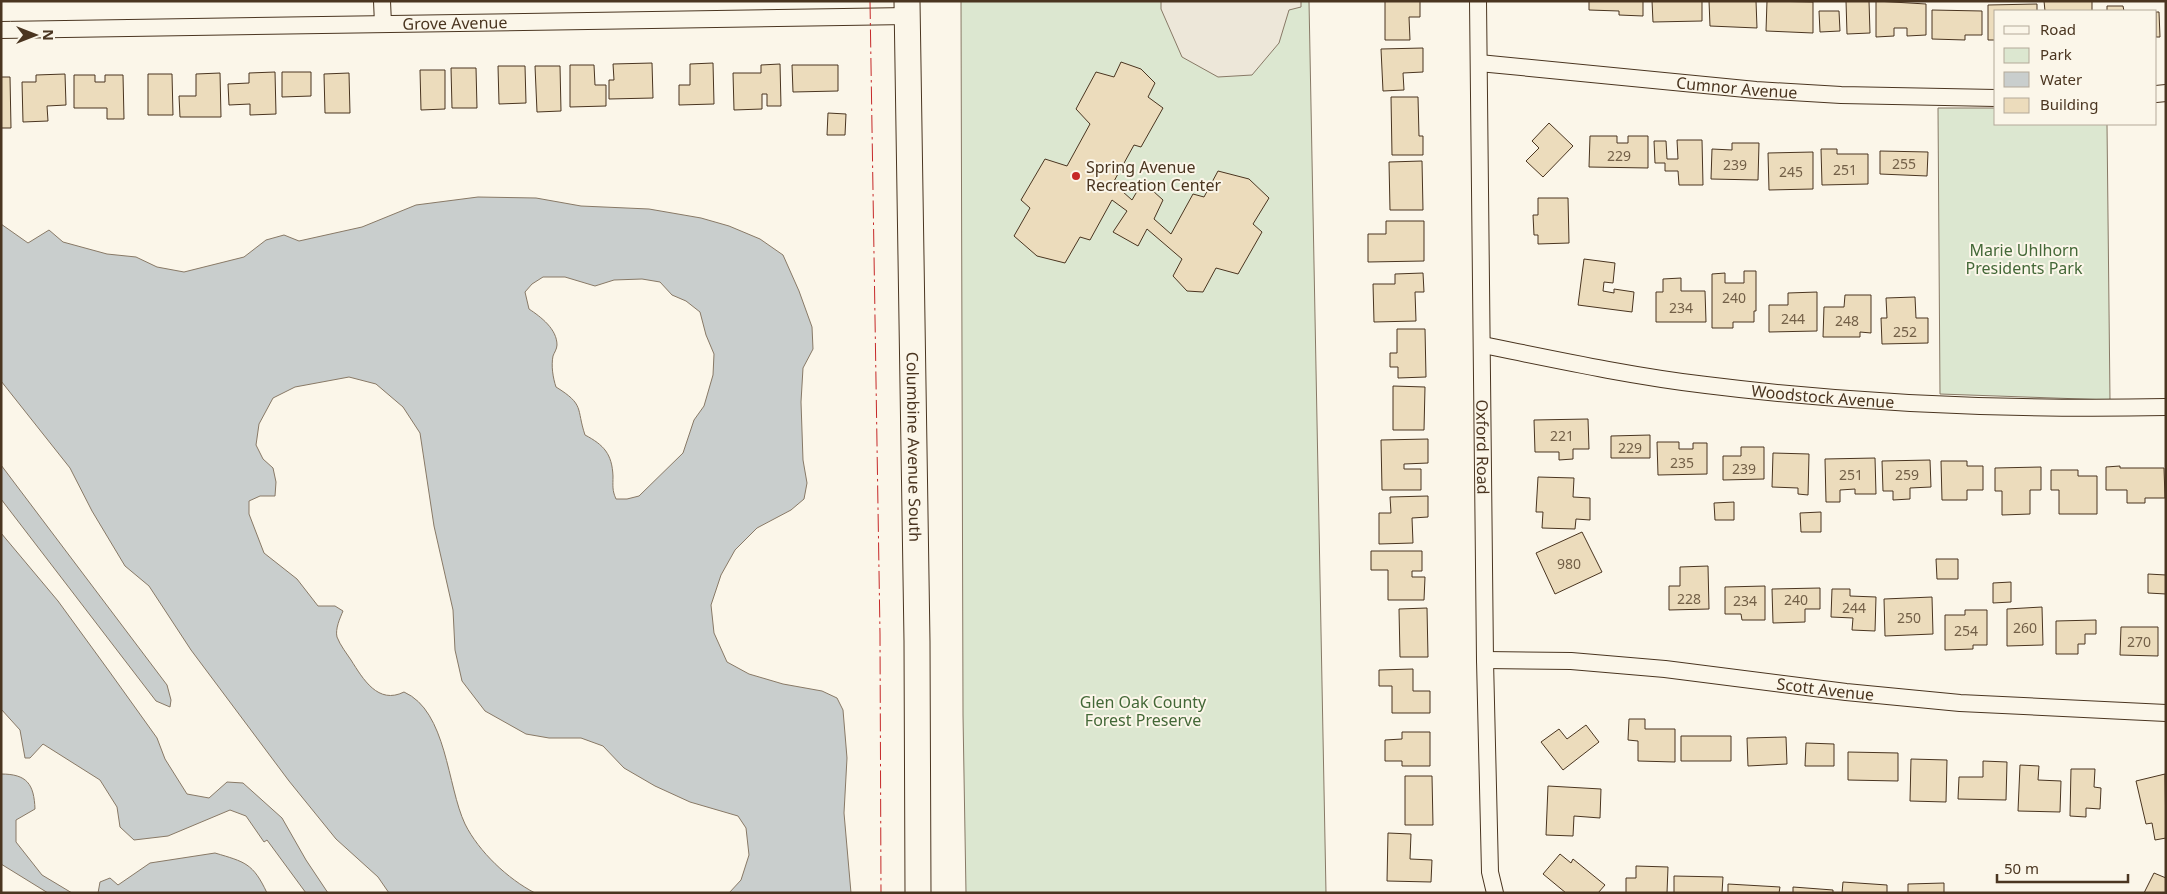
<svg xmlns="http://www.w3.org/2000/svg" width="2167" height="894" viewBox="0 0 2167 894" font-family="'Noto Sans',sans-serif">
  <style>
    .green { fill: #dce7d0; stroke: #887966 }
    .parking { fill: #ede7d9; stroke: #887966 }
    .water { fill: #c9cecd; stroke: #887966; fill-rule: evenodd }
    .building { fill: #ecdcbc; stroke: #4a3520 }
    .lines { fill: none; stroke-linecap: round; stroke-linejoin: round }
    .minor-casing { stroke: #4a3520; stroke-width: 18 }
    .primary-casing { stroke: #4a3520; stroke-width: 27 }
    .minor { stroke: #fbf6e9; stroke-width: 16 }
    .primary { stroke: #fbf6e9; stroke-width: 25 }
    .power { stroke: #c62828; stroke-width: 1; stroke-dasharray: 18 4 2.5 4; stroke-linecap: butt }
    .poi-dot { fill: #c62828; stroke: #fbf6e9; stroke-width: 2 }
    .labels { text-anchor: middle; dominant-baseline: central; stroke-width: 4; stroke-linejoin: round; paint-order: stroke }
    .number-label { font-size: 14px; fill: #725f47 }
    .street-label { font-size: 16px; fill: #4a3520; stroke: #fbf6e9 }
    .poi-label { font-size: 16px; fill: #4a3520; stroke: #fbf6e9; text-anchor: start }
    .park-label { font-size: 16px; fill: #436837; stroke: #fbf6e9 }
  </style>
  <rect width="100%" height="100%" fill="#fbf6e9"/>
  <path class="green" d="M961 1H1309L1326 893H966L963 715Z
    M1938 108H1996V124H2107L2110 400 1940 394Z"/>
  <path class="parking" d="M1161 1H1301V7L1289 10 1279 43 1252 75 1218 77 1182 57 1161 9Z"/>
  <path class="water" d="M478 197 536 198 581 206 649 209 701 218 729 226 760 239 783 255 799 291 812 327 813 349 803 368 801 402 803 460 807 483 804 499 791 510 757 528 735 550 721 575 711 605 714 633 727 662 749 674 783 684 822 691 837 698 843 710 847 758 844 813 851 893H729L741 880 749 855 746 828 738 816 690 802 655 786 624 768 603 746 581 738H549L526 734 485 711 462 681 455 650 453 610 434 526 420 433 403 407 376 384 349 377 295 387 273 398 259 424 256 445 263 459 273 468 276 482 275 496H260L249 501V514L264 553 297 579 318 606H335L343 611C340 618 335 629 337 637 340 645 347 654 351 660 363 679 378 705 404 692 447 711 447 786 465 824 479 852 508 879 535 893H389L378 877 336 839 289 781 191 650 149 586 125 566 92 511 70 468 1 381V224L28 243 49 230 63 242 107 254 136 257 157 267 184 272 244 257 266 240 284 235 299 241 362 227 416 205ZM543 277H565L595 286 614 280 642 279 660 282 672 295 686 301 700 312 706 335 714 354 713 375 704 406 694 420 683 453 639 496 627 499H616C612 490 613 486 613 476 612 454 604 445 585 435 576 408 585 405 556 387 553 378 551 366 553 356 554 353 557 349 557 345 557 329 541 317 529 309L525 292 532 284Z
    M1 465 167 685 171 700 170 707 156 701 1 499Z
    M1 533 58 601 109 671 157 738 165 759 187 794 209 798 227 782 243 783 282 818 306 860 328 893H306L267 840 264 842 246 816 230 810 168 836 134 840 120 827 117 807 100 780 43 744 30 758H25L20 730 1 709Z
    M1 774C27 774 34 784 35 809L16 820V842L42 875 72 893H48L1 864Z
    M215 853C245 862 253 863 267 893H98L100 882 110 878 118 885 150 863Z"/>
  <path class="building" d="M1385 1H1420V17H1409L1410 40H1385Z
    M1589 1H1643V16L1619 15V11L1589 10Z
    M1652 1H1702V21L1653 22Z
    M1709 1H1756L1757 28 1710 26Z
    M1767 1 1813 2V33L1766 31Z
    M1846 1H1869L1870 33 1847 34Z
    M1876 1 1926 4V35L1907 36V28H1894V36L1876 37Z
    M2044 1H2092V11H2045Z
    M2037 4V11H1996V40H1988V5Z
    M2107 6H2123L2124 11H2107Z
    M1932 10 1982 11V35H1965V40L1932 39Z
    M1819 11H1839L1840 31 1820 32Z
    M2156 12H2159L2160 37H2156Z
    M1423 48V72L1403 73 1404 90 1383 91 1381 49Z
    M1121 62 1141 69 1155 83 1148 97 1163 108 1141 147 1134 145 1113 183 1132 200 1139 188 1153 191 1163 200 1154 219 1171 234 1193 194 1204 197 1218 171 1249 179 1269 198 1253 224 1262 232 1238 274 1216 268 1203 292 1187 291 1173 276 1182 259 1147 229 1138 246 1113 232 1127 211 1112 200 1090 240 1080 237 1065 263 1037 256 1014 236 1030 208 1021 200 1045 159 1067 166 1090 124 1076 109 1096 72 1114 77Z
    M652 63 653 98 609 99V80H614L613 64Z
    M713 63 714 104 679 105V85H690V64Z
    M780 64 781 106H767V94H762V109L734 110 733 73H761V65Z
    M570 65H594L595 85H606V106L570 107Z
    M792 65H838V91L793 92Z
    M498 66H525L526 103 499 104Z
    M535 66H560L561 111 537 112Z
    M451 68H476L477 108H452Z
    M420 70H445V109L421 110Z
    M275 72 276 114 250 115V104L229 105 228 84 249 83V73Z
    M282 72H311V96L282 97Z
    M220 73 221 117H180L179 96H196V74Z
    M349 73 350 113H325L324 74Z
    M65 74 66 105 47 106 48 121 23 122 22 82H36V75Z
    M148 74H172L173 115H148Z
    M74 75H95V82H105V75H123L124 119H107V108H74Z
    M1 77H10L11 128H1Z
    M1391 97H1418L1419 136H1423V155H1392Z
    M828 113 846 114 845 135H827Z
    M1549 123 1573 146 1543 177 1526 161 1539 148 1532 141Z
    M1590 136H1617V143H1628V136H1648V168L1589 167Z
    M1677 140H1702L1703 185H1679L1678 171H1665V163H1655L1654 141H1666L1667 159H1678Z
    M1732 143H1759L1758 180 1711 179 1712 149 1732 150Z
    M1821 149H1837V154H1868V184L1822 185Z
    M1880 151 1928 152 1927 176 1880 174Z
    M1813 152V189L1769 190 1768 153Z
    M1422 161 1423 210H1390L1389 162Z
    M1538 198H1568L1569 243 1538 244V235H1534L1533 215H1538Z
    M1386 221H1424V261L1368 262V234H1386Z
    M1584 259 1615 263 1613 283 1604 282 1603 291 1614 293V289L1634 292 1632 312 1578 305Z
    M1744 271H1756V311H1754V322H1733V328H1712V274L1725 273V283H1744Z
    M1423 273 1424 292H1415L1416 321 1374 322 1373 284H1395V274Z
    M1681 278V291H1705L1706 322H1656V292H1663V279Z
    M1817 292V331L1769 332V305H1788V293Z
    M1845 295H1871V333L1860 332V337H1823L1824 307H1844Z
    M1915 297 1916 318H1928V343L1882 344 1881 318H1887L1886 298Z
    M1397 329H1425L1426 377 1398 378V367H1390V353H1397Z
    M1393 386 1425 387 1424 430H1393Z
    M1588 419 1589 449H1573V459L1559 460V452H1535L1534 420Z
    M1650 435V458H1611V436Z
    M1428 439V463L1404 464V469H1421V490H1382L1381 440Z
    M1657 442H1679V449H1693V443H1707V474L1658 475Z
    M1741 447H1764V479L1723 480V456H1741Z
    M1773 453 1809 454 1808 495 1798 494V488L1772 487Z
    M1875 458 1876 494H1855V489L1840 490V502H1826L1825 459Z
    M1930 460 1931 487 1910 488V499L1893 500V491H1883L1882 461Z
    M1941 461H1967V466H1983V490H1967V500H1942Z
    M2120 466V468H2164L2165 498H2145V503H2127V490H2106V467Z
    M2041 467V490H2030V514L2002 515V491H1995V468Z
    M2051 470H2078V476H2097V514H2059V490H2051Z
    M1538 477 1574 478 1573 497 1590 498V520L1576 519 1575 529 1542 528 1543 512H1536Z
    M1428 496V517L1412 518 1413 543 1379 544V513H1391L1390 497Z
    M1734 502V520H1715L1714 503Z
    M1821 512V532H1801L1800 513Z
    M1582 532 1602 572 1555 594 1536 553Z
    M1371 551H1422V571H1412V577H1425L1424 600H1388V570H1371Z
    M1936 559H1958V579H1937Z
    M1708 566 1709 609 1669 610V586H1680V567Z
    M2148 574 2166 575V594L2148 593Z
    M2011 582V602L1993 603V583Z
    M1765 586V620H1742L1741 614H1725V587Z
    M1820 588V609H1805V622L1773 623 1772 589Z
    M1832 589H1850V596L1876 597 1875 631 1852 630 1853 618 1831 617Z
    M1932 597 1933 634 1885 636 1884 599Z
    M2042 607 2043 645 2007 646V609Z
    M1427 608 1428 657H1400L1399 609Z
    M1965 610H1987V645H1973V649L1945 650V615H1965Z
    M2096 620V634H2085V644H2078V654H2056V621Z
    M2121 627H2158V656L2120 655Z
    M1413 669V691H1430V713H1392V686H1379V670Z
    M1629 719H1645V729H1675V762L1638 761V741L1628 740Z
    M1586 725 1599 742 1563 770 1541 742 1559 729 1567 739Z
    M1402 732H1430V766H1402V761H1385V740L1402 739Z
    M1681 736H1731V761H1681Z
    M1786 737 1787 764 1748 766 1747 738Z
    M1806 743 1834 744V766H1805Z
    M1848 752 1898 753V781L1848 780Z
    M1911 759 1947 760 1946 802 1910 801Z
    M1983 761 2007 762 2006 800 1958 799 1959 777H1983Z
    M2020 765 2039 766 2038 780 2061 781 2060 812 2018 811Z
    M2071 769H2095L2094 787 2101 788 2100 809 2086 808V817L2070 816Z
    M2165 774 2166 838 2155 840 2152 823 2146 824 2136 781Z
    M1405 776H1432L1433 825H1405Z
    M1548 786 1601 789 1600 818 1574 816 1573 836 1546 835Z
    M1388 833 1411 834 1410 859 1432 860 1431 882 1387 881Z
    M1560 854 1571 863 1573 859 1605 885 1598 893H1566L1543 874Z
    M1636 866 1668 867 1667 893H1626V878H1636Z
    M2154 873 2166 878V893H2144Z
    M1674 876 1723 877 1722 893H1674Z
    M1843 882 1887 885V893H1842Z
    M1944 883V893H1908V884Z
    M1728 884 1780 887 1779 893H1728Z
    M1793 887 1833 890V893H1793Z"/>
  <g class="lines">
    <g class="minor-casing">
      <g id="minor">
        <path d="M382 1 383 24"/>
        <path id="s1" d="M1478 1 1485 660 1490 872 1495 893"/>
        <path id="s2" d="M1 30 908 16"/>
        <path id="s3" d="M1479 63 1756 90 1841 95 1996 98"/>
        <path d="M2156 94 2166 93"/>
        <path id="s4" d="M1483 345C1557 360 1631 376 1706 385 1858 404 2012 410 2166 407"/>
        <path id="s5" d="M1485 660 1571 661 1665 669 1846 692 1960 703 2166 713"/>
      </g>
    </g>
    <g class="primary-casing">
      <g id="primary">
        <path id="s6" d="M907 1 917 641 918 893"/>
      </g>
    </g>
    <use href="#minor" class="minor"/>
    <use href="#primary" class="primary"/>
    <path class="power" d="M870 1 880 634 881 893"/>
  </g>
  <circle class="poi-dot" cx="1076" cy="176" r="5"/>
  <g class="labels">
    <g class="number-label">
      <text x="1619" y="155">229</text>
      <text x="1904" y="163">255</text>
      <text x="1735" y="164">239</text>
      <text x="1845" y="169">251</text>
      <text x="1791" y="171">245</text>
      <text x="1734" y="297">240</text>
      <text x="1681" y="307">234</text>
      <text x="1793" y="318">244</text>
      <text x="1847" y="320">248</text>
      <text x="1905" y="331">252</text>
      <text x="1562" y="435">221</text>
      <text x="1630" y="447">229</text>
      <text x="1682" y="462">235</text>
      <text x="1744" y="468">239</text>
      <text x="1851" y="474">251</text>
      <text x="1907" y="474">259</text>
      <text x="1569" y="563">980</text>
      <text x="1689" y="598">228</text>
      <text x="1796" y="599">240</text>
      <text x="1745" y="600">234</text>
      <text x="1854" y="607">244</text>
      <text x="1909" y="617">250</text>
      <text x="2025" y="627">260</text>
      <text x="1966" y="630">254</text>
      <text x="2139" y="641">270</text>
    </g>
    <g class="street-label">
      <text stroke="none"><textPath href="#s2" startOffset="454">Grove Avenue</textPath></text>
      <text stroke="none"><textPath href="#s3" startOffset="259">Cumnor Avenue</textPath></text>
      <text stroke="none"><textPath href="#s4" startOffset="344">Woodstock Avenue</textPath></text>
      <text stroke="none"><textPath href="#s6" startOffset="446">Columbine Avenue South</textPath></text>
      <text stroke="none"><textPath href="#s1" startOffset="446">Oxford Road</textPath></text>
      <text stroke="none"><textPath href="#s5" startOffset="342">Scott Avenue</textPath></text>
    </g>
    <g class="poi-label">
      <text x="1086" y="167">Spring Avenue<tspan x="1086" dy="18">Recreation Center</tspan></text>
    </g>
    <g class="park-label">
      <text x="2024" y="250">Marie Uhlhorn<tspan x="2024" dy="18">Presidents Park</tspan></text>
      <text x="1143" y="702">Glen Oak County<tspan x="1143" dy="18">Forest Preserve</tspan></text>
    </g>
  </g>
  <rect width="2167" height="894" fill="none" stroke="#4a3520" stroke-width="5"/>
  <rect x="1994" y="10" width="162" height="115" fill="#fbf6e9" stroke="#b4a999"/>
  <rect x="2004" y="26" width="25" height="8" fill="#fbf6e9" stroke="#b4a999"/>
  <text x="2040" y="35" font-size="15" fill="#4a3520">Road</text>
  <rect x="2004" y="48" width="25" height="15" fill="#dce7d0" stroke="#b4a999"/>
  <text x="2040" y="60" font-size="15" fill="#4a3520">Park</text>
  <rect x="2004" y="72" width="25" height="15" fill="#c9cecd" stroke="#b4a999"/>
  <text x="2040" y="85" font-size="15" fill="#4a3520">Water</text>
  <rect x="2004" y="98" width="25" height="15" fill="#ecdcbc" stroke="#b4a999"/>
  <text x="2040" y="110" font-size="15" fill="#4a3520">Building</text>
  <g transform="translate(35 35) rotate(90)" stroke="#fbf6e9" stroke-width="4" paint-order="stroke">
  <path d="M0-4L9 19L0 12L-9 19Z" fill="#4a3520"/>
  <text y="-8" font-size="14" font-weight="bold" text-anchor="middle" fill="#4a3520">N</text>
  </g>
  <path d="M1997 874v8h131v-8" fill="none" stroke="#4a3520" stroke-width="2.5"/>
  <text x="2004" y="874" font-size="15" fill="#4a3520" stroke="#fbf6e9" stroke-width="4" paint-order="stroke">50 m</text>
</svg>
